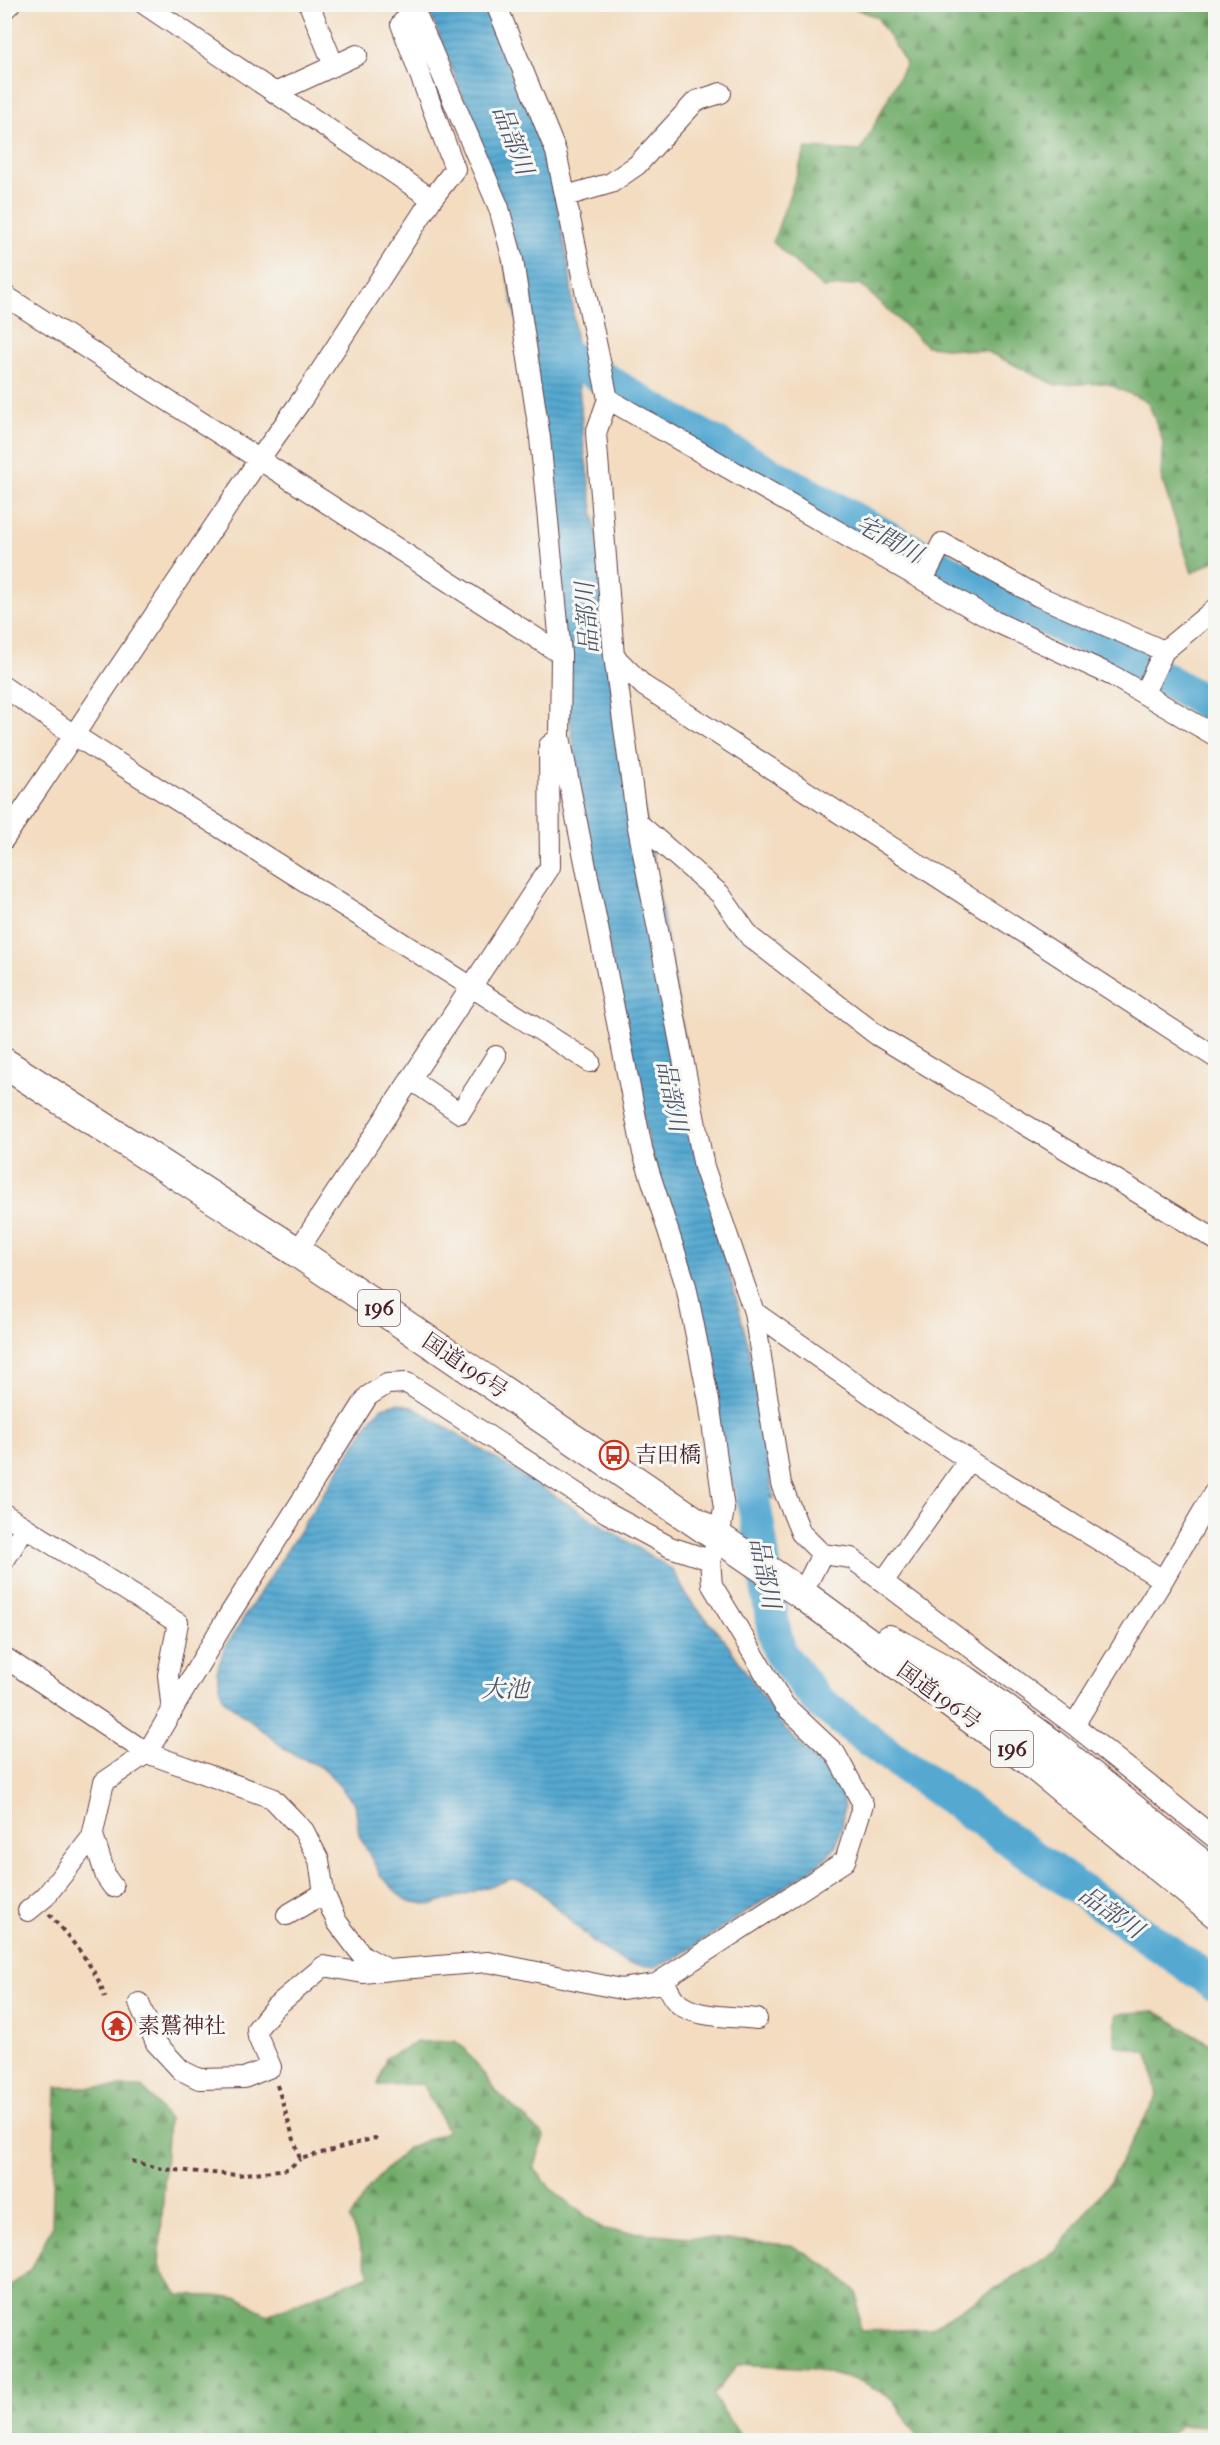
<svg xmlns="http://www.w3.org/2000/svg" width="1220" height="2445" viewBox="0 0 1220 2445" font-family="'IM FELL French Canon','Noto Serif JP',serif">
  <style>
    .forest { fill: url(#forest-firs); stroke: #5e664c; stroke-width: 1.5 }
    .water { fill: url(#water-rules); stroke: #50647e; stroke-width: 1.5 }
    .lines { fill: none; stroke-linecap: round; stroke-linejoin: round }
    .river { stroke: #55a9d1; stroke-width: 34 }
    .minor-casing { stroke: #633b41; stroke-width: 22 }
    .highway-casing { stroke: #633b41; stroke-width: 32 }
    .path { stroke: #633b41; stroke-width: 4; stroke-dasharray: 4.5 4.5; stroke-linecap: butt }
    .minor { stroke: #fff; stroke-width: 20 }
    .highway { stroke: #fff; stroke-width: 30 }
    .labels { text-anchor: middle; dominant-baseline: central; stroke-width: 6; stroke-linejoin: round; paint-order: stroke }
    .shield { fill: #f6f6f2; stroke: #7e6067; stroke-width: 1.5 }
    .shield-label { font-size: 21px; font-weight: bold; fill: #4a1f2b }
    .street-label { font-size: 22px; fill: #4a1f2b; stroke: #f6f6f2 }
    .poi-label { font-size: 22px; fill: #4a1f2b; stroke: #f6f6f2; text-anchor: start }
    .water-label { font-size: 24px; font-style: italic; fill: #4e566d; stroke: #f6f6f2 }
  </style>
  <defs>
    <pattern id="forest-firs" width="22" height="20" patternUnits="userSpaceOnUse" patternTransform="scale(1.5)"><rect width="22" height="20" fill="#73ad6c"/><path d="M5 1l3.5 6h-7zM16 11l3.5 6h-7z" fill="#608c59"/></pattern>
    <pattern id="water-rules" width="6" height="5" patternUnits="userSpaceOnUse" patternTransform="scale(1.5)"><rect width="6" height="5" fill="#55a9d1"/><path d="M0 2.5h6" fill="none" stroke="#4889aa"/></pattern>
  </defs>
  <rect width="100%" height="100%" fill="#f6f6f2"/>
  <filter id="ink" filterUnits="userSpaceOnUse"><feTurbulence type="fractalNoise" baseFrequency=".0167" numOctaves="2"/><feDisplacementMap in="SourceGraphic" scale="12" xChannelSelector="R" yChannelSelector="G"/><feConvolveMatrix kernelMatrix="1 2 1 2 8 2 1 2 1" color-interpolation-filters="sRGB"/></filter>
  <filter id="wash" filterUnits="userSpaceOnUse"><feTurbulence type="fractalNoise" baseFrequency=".008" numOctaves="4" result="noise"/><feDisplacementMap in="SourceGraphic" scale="24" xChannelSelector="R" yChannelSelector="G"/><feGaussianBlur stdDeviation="1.35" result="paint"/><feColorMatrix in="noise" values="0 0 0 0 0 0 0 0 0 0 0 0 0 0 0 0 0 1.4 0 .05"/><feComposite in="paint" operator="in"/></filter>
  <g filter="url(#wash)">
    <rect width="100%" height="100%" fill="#f3dcc0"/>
    <path class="forest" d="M846 5H1215V560L1192 573 1161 476 1163 441 1148 402 1106 383 1056 385 988 352 927 346 860 284 823 288 773 242 806 148 861 151 906 63 877 17Z
      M1155 2011 1215 2047 1216 2422 1213 2428 1182 2425 1164 2440H919L894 2400 863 2382 814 2368 738 2364 713 2396 743 2440H5V2291L32 2268 52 2226 56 2087H143L168 2119 159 2266 178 2295 239 2297 267 2315 370 2275 350 2219 369 2187 408 2148 448 2131 422 2084 378 2085 386 2058 417 2042 455 2041 465 2049 496 2091 544 2136 534 2168 550 2188 604 2230 791 2245 835 2271 857 2293 860 2331 929 2329 1055 2252 1109 2183 1157 2096 1149 2053 1115 2045 1116 2014Z"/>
    <path class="water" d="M427 5H487L507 58 549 155 570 273 584 447 600 558 718 1230 749 1348 774 1499 730 1483 648 1141 585 828 569 713 543 441 476 131Z
      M399 1403 415 1408 673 1570 688 1598 723 1638 785 1729 840 1785 844 1806 842 1825 835 1848 818 1865 675 1959 655 1967 628 1964 597 1945 530 1883 512 1879 432 1905 406 1901 381 1876 359 1835 355 1804 326 1770 288 1751 223 1699 217 1671 225 1647 372 1418 382 1407Z"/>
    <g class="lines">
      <path class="river" d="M569 357 646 405 976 586 1137 662 1216 709
        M742 1444 758 1525 773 1626 780 1653 818 1701 893 1758 1216 1985"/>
    </g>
  </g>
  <g filter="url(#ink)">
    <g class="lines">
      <g class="minor-casing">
        <path id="minor" d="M144 4 432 199
          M309 4 334 66
          M496 4 556 152 608 399 596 433 614 656 637 822 704 1167 754 1312 781 1484 801 1533 822 1554 802 1594
          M4 10 10 4
          M275 93 357 55
          M566 196 611 183 637 165 696 101 721 93
          M4 295 561 654
          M608 399 994 621 1113 676 1216 736
          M923 580 942 543 1038 596 1164 651 1216 608
          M614 656 644 686 1216 1058
          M4 687 74 735 590 1062
          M1144 693 1164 651
          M637 822 720 894 750 937 877 1035 1216 1240
          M4 839 258 461 303 398 432 199 455 169 401 24 414 9 423 4
          M410 1079 460 1113 496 1056
          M297 1252 550 867 549 746 560 737
          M754 1312 900 1415 969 1460 1163 1580
          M4 1514 178 1623 168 1675 172 1712
          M822 1554 851 1558 1074 1725 1216 1839
          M4 1561 25 1527
          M883 1582 969 1460
          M4 1657 147 1753 272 1798 304 1831 319 1860 324 1893 337 1922 362 1955 389 1970 488 1962 621 1989 656 1984 845 1861 863 1804 835 1753 784 1705 712 1585 710 1560 719 1539 724 1509 709 1401 686 1286 643 1153 560 737 561 654 540 438 513 260 499 208 412 4
          M1074 1725 1163 1580 1216 1489
          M93 1835 106 1877 113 1887
          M28 1911 45 1897 92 1837 104 1782 147 1753 222 1626 368 1396 387 1384 407 1383 607 1513 670 1547 710 1560
          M287 1915 324 1893
          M663 1980C667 1986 670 1994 675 2000 691 2019 734 2016 757 2019
          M139 2003 156 2043 181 2070 199 2079 244 2078 271 2067 258 2037 257 2029 275 2007 324 1966 363 1973 391 1970"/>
      </g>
      <g class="highway-casing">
        <path id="highway" d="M4 1063 297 1252 802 1594 1028 1760 1216 1913
          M889 1640 967 1682 1049 1742 1216 1876"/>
      </g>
      <path class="path" d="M49 1914C70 1939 96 1966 105 1998
        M277 2085 300 2159 375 2138 380 2141
        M132 2161 162 2169 238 2175 288 2169 300 2159"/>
      <use href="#minor" class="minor"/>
      <use href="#highway" class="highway"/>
    </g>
  </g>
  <defs>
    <g id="bus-ring" transform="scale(1.5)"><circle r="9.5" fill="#f6f6f2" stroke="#c8321e" stroke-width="1.5"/><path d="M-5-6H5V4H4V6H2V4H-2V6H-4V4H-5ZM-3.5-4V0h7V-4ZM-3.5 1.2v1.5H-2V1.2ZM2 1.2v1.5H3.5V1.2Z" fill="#c8321e"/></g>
    <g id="temple-ring" transform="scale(1.5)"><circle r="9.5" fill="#f6f6f2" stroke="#c8321e" stroke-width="1.5"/><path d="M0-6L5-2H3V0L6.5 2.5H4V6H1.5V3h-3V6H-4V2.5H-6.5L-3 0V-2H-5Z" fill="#c8321e"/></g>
  </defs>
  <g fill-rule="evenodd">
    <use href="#bus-ring" x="614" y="1455"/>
    <use href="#temple-ring" x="117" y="2026"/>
  </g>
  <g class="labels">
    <g class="shield">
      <rect x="358" y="1290" width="42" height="36" rx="4.5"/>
      <rect x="991" y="1731" width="42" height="36" rx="4.5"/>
    </g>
    <g class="shield-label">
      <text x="379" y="1308">196</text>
      <text x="1012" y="1749">196</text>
    </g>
    <g class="street-label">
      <text transform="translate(465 1366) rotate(34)">国道196号</text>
      <text transform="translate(939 1696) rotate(36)">国道196号</text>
    </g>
    <g class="poi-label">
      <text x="635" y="1455">吉田橋</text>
      <text x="138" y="2026">素鷲神社</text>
    </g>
    <g class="water-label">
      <text transform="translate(513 140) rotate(69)">品部川</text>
      <text transform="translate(889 539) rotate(29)">宅間川</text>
      <text transform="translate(587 618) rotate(-94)">品部川</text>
      <text transform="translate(672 1096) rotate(79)">品部川</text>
      <text transform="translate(765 1573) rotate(79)">品部川</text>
      <text x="505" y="1689">大池</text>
      <text transform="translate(1111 1912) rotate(35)">品部川</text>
    </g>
  </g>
  <rect width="1220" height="2445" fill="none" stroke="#f6f6f2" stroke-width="24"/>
</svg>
